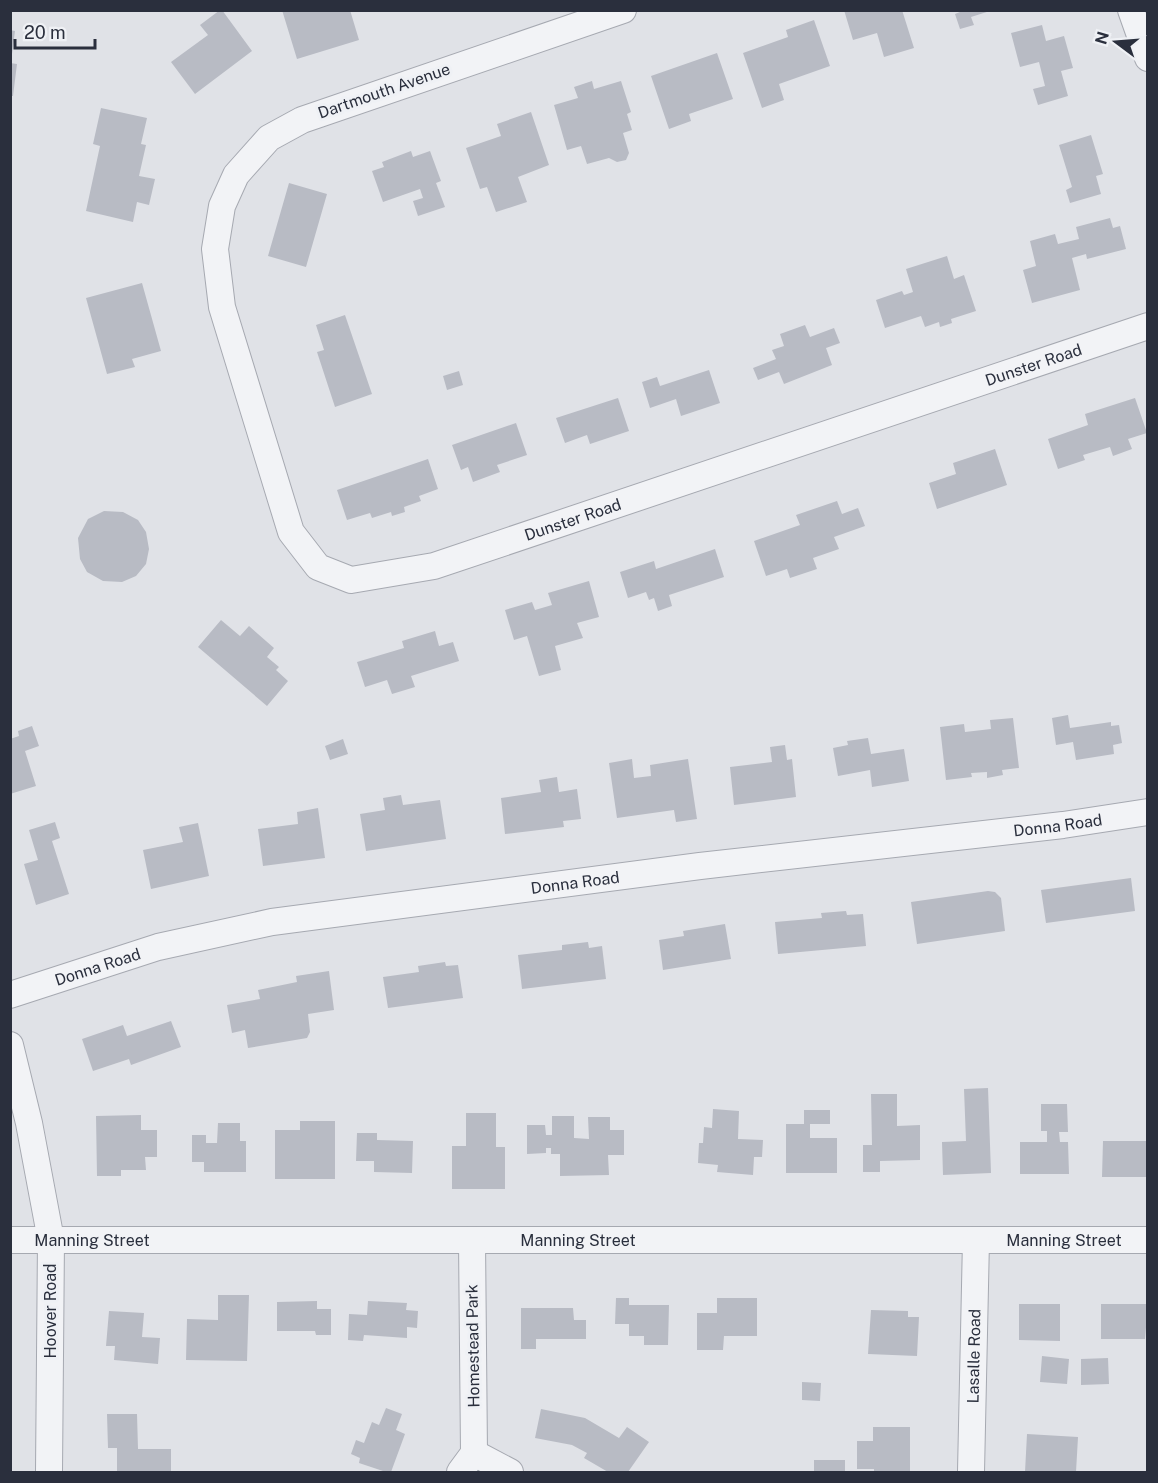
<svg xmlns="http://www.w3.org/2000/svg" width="1158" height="1483" viewBox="0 0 1158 1483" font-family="'Public Sans',sans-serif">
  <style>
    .building { fill: #b8bbc4 }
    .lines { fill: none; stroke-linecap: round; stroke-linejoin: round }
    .minor-casing { stroke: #a6a9b1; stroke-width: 28 }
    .minor { stroke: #f2f3f6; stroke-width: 26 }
    .labels { text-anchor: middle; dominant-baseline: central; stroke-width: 6; stroke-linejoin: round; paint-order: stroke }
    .street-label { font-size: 16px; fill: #2a2f3d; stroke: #eff1f5 }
  </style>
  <rect width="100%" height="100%" fill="#e0e2e7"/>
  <path class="building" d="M220 10H222L252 51 195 94 171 62 208 35 200 25Z
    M282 10H350L359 40 297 59Z
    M844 10H902L914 48 884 57 877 33 853 40Z
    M965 10H990V11L971 17 974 25 960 29 955 14Z
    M814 20 830 66 779 84 784 100 762 108 743 53 788 37 786 30Z
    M1042 25 1046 41 1064 36 1073 68 1061 71 1068 96 1038 105 1033 89 1045 86 1039 62 1020 67 1011 33Z
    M10 30 15 31 12 54H10Z
    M717 53 733 99 689 114 691 121 669 129 651 76Z
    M10 63 17 64 13 96H10Z
    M592 81 594 89 621 81 631 112 627 114 632 130 623 133 629 153 626 160 617 162 609 158 587 164 581 146 567 150 554 105 578 98 574 87Z
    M101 108 147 118 141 144 146 145 139 176 155 179 149 205 137 202 133 222 86 211 100 146 93 144Z
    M531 112 549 165 518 177 527 202 496 212 487 187 480 189 466 148 501 136 497 124Z
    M1091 135 1103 174 1096 176 1101 194 1070 203 1066 190 1072 187 1059 145Z
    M411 151 413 157 430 151 441 181 436 183 445 207 418 216 413 201 423 198 420 189 383 202 372 171 384 167 382 162Z
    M289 183 327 194 306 267 268 256Z
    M1110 218 1113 228 1120 226 1126 249 1087 259 1086 254 1072 258 1080 290 1032 303 1023 270 1036 266 1030 241 1055 234 1058 244 1079 239 1076 227Z
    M947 256 954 279 964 275 976 311 951 319 952 323 940 327 939 322 925 327 921 316 885 328 876 300 902 291 904 295 913 292 906 269Z
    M142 283 161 351 132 359 135 367 107 374 86 298Z
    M345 315 372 394 335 407 317 352 324 350 316 325Z
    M805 325 810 337 834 328 840 343 826 348 832 365 784 384 779 372 758 380 753 368 776 359 772 350 784 346 780 334Z
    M709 370 720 403 681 416 676 399 650 408 642 382 657 377 660 386Z
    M459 371 463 385 447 390 443 376Z
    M618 398 629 431 590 444 587 435 565 443 556 418Z
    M1135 398 1147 433 1128 439 1132 449 1113 456 1110 447 1083 455 1085 460 1058 469 1048 439 1088 425 1085 414Z
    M516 423 527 455 497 465 500 472 473 482 468 467 461 470 452 445Z
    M995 449 1007 485 937 509 929 483 956 474 953 463Z
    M428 459 438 489 419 496 421 501 404 507 405 512 392 516 391 512 372 518 370 513 347 520 337 490Z
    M837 501 842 514 858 508 865 526 834 537 839 549 813 558 817 569 790 578 787 569 766 576 754 541 800 525 796 515Z
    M104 511 123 512 138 520 146 532 149 549 146 564 136 576 122 582 103 581 87 572 80 559 78 538 88 519Z
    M715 549 724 577 669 595 672 606 658 611 654 598 649 600 646 592 628 598 620 572 654 561 656 569Z
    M589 581 599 617 577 623 583 638 555 646 561 670 539 676 527 636 514 640 505 610 532 602 535 610 552 605 548 593Z
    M221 620 240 636 249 626 274 648 267 657 279 667 276 670 288 681 267 706 198 647Z
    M435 631 439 646 453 642 459 661 411 676 415 687 392 694 387 680 365 687 357 662 404 648 402 641Z
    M1068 715 1070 728 1111 722V726L1119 725 1122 743 1113 745 1114 754 1076 760 1073 742 1056 745 1052 718Z
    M1013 718 1019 768 1002 770 1003 775 987 778V772L971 773 972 777 946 780 940 727 964 724 965 732 991 729 990 720Z
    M32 726 39 746 25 751 36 786 10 794V739L19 736 18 731Z
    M868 738 871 754 904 749 909 781 872 787 870 770 838 776 833 748 848 745 847 741Z
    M343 739 348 754 330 760 325 746Z
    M785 745 787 760 792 759 796 797 734 805 730 767 772 762 770 747Z
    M632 759 634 778 651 776 650 765 688 759 697 819 676 822 674 810 617 818 609 763Z
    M557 777 559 792 577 789 581 819 563 821 564 827 505 834 501 798 541 792 539 780Z
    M401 795 403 805 440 800 446 839 366 851 360 814 385 810 383 798Z
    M318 808 325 858 263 866 258 829 298 824 297 812Z
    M55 822 60 838 52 841 69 894 36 905 24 864 38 860 29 830Z
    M198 823 209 876 151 889 143 850 183 842 179 827Z
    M1131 878 1135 911 1046 923 1041 890Z
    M988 891 995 892 1001 898 1005 931 917 944 911 902Z
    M846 911 847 915 863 914 866 946 778 954 775 922 822 918 821 913Z
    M725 924 731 959 663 970 659 940 684 936 683 931Z
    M588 942 589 948 602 946 606 979 522 989 518 955 562 950V945Z
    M445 962 446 966 458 965 463 998 388 1008 383 977 419 972 418 966Z
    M329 971 334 1010 308 1014 310 1032 307 1038 248 1048 245 1030 232 1033 227 1005 260 999 258 990 297 982 296 976Z
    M171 1021 181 1047 131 1065 129 1059 93 1071 82 1039 123 1025 127 1036Z
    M988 1088 991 1173 943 1175 942 1142 966 1141 964 1089Z
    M871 1094H897V1126L920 1125V1160L880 1161V1172H863V1145H872Z
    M1041 1104H1067L1068 1132H1059L1060 1142H1068L1069 1174H1020V1142H1047V1131H1041Z
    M713 1109 739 1111 738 1139 763 1140 762 1157H754L753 1175 717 1172 718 1165 698 1163 699 1143H703L704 1127 712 1128Z
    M804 1110H830V1124H810V1138H837V1173H786V1124H804Z
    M466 1113H496V1147H505V1189H452V1146H466Z
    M141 1115V1130H157V1157H145L146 1170H121V1176H97L96 1116Z
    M552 1116H574V1138L589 1139 588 1117H610V1130H624V1155H608L609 1175 560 1176V1154H551V1148H546V1153L527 1154V1125H545L546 1135H552Z
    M300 1121H335V1179H275V1130H300Z
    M218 1123H240V1141H246V1172H204V1162H192V1135H206V1143H217Z
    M357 1133H377V1140L413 1141 412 1173 374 1172V1161H356Z
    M1103 1141H1148V1177H1102Z
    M218 1295H249L247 1361 186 1360 187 1319 218 1320Z
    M616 1298H629V1305H669L668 1345H644V1336H629V1324H615Z
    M717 1298H757V1336H724L723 1350H697V1313H717Z
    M317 1301V1309H331V1335H316L315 1331H277V1302Z
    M368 1301 407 1303 406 1310 418 1311 417 1328 407 1327V1338L364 1335 363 1341 348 1340 349 1314 367 1315Z
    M1019 1304H1060V1341L1019 1340Z
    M1101 1304H1148L1145 1339H1101Z
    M521 1308H573L574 1320H586V1339H536V1349H521Z
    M871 1310 908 1311V1317H919L917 1356 868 1354Z
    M109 1311 144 1313 142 1337 160 1338 158 1364 114 1360 115 1346H106Z
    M1042 1356 1069 1359 1067 1384 1040 1382Z
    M1108 1358 1109 1384 1081 1385V1359Z
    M802 1382 821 1383 820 1401 802 1400Z
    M386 1408 402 1414 396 1430 405 1434 391 1472H386L359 1463 360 1458 351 1454 356 1440 364 1443 372 1422 379 1425Z
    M541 1409 585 1418 619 1438 627 1427 649 1442 628 1472H608L584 1458 587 1453 572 1445 535 1438Z
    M107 1414H137L138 1449H171V1472H117V1448H108Z
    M873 1427H910V1472H874V1469H857V1441H873Z
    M1027 1434 1078 1437 1076 1472H1025Z
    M814 1460H845V1472H814Z"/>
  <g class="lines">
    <g class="minor-casing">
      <g id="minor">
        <path id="s1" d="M623 10 302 120 269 138 236 175 222 206 215 249 222 307 291 532 318 567 351 580 434 566 1148 326"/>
        <path d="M1131 10 1148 58"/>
        <path id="s2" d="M10 995 158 947 272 922 700 866 1063 825 1148 812"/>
        <path d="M10 1045 29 1123 51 1240 49 1472"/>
        <path id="s3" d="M10 1240H1148"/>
        <path d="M474 1453 510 1472"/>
        <path d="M460 1472 474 1453 472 1240"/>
        <path id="s4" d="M971 1472 976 1240"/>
      </g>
    </g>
    <use href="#minor" class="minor"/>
  </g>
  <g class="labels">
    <g class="street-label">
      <text transform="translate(384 91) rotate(-19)">Dartmouth Avenue</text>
      <text stroke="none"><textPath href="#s1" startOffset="1594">Dunster Road</textPath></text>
      <text stroke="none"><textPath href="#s1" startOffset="1108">Dunster Road</textPath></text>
      <text stroke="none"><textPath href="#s2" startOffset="1064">Donna Road</textPath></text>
      <text stroke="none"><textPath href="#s2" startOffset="578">Donna Road</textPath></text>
      <text stroke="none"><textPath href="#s2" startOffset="92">Donna Road</textPath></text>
      <text stroke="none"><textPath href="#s3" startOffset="82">Manning Street</textPath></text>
      <text stroke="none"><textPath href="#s3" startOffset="568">Manning Street</textPath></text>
      <text stroke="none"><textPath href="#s3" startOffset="1054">Manning Street</textPath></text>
      <text transform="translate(50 1311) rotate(-90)">Hoover Road</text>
      <text transform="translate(473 1346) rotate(-91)">Homestead Park</text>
      <text stroke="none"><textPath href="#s4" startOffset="116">Lasalle Road</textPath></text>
    </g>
  </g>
  <rect width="1158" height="1483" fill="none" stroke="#2a2f3d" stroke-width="24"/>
  <g transform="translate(1116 42) rotate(286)" stroke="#eff1f5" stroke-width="4.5" paint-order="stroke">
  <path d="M0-4.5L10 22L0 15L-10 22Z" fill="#2a2f3d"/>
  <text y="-9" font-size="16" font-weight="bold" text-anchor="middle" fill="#2a2f3d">N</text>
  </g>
  <path d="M15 39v9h80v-9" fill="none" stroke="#2a2f3d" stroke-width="3"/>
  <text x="24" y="39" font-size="18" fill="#2a2f3d" stroke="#eff1f5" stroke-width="4.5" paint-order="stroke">20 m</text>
</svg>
